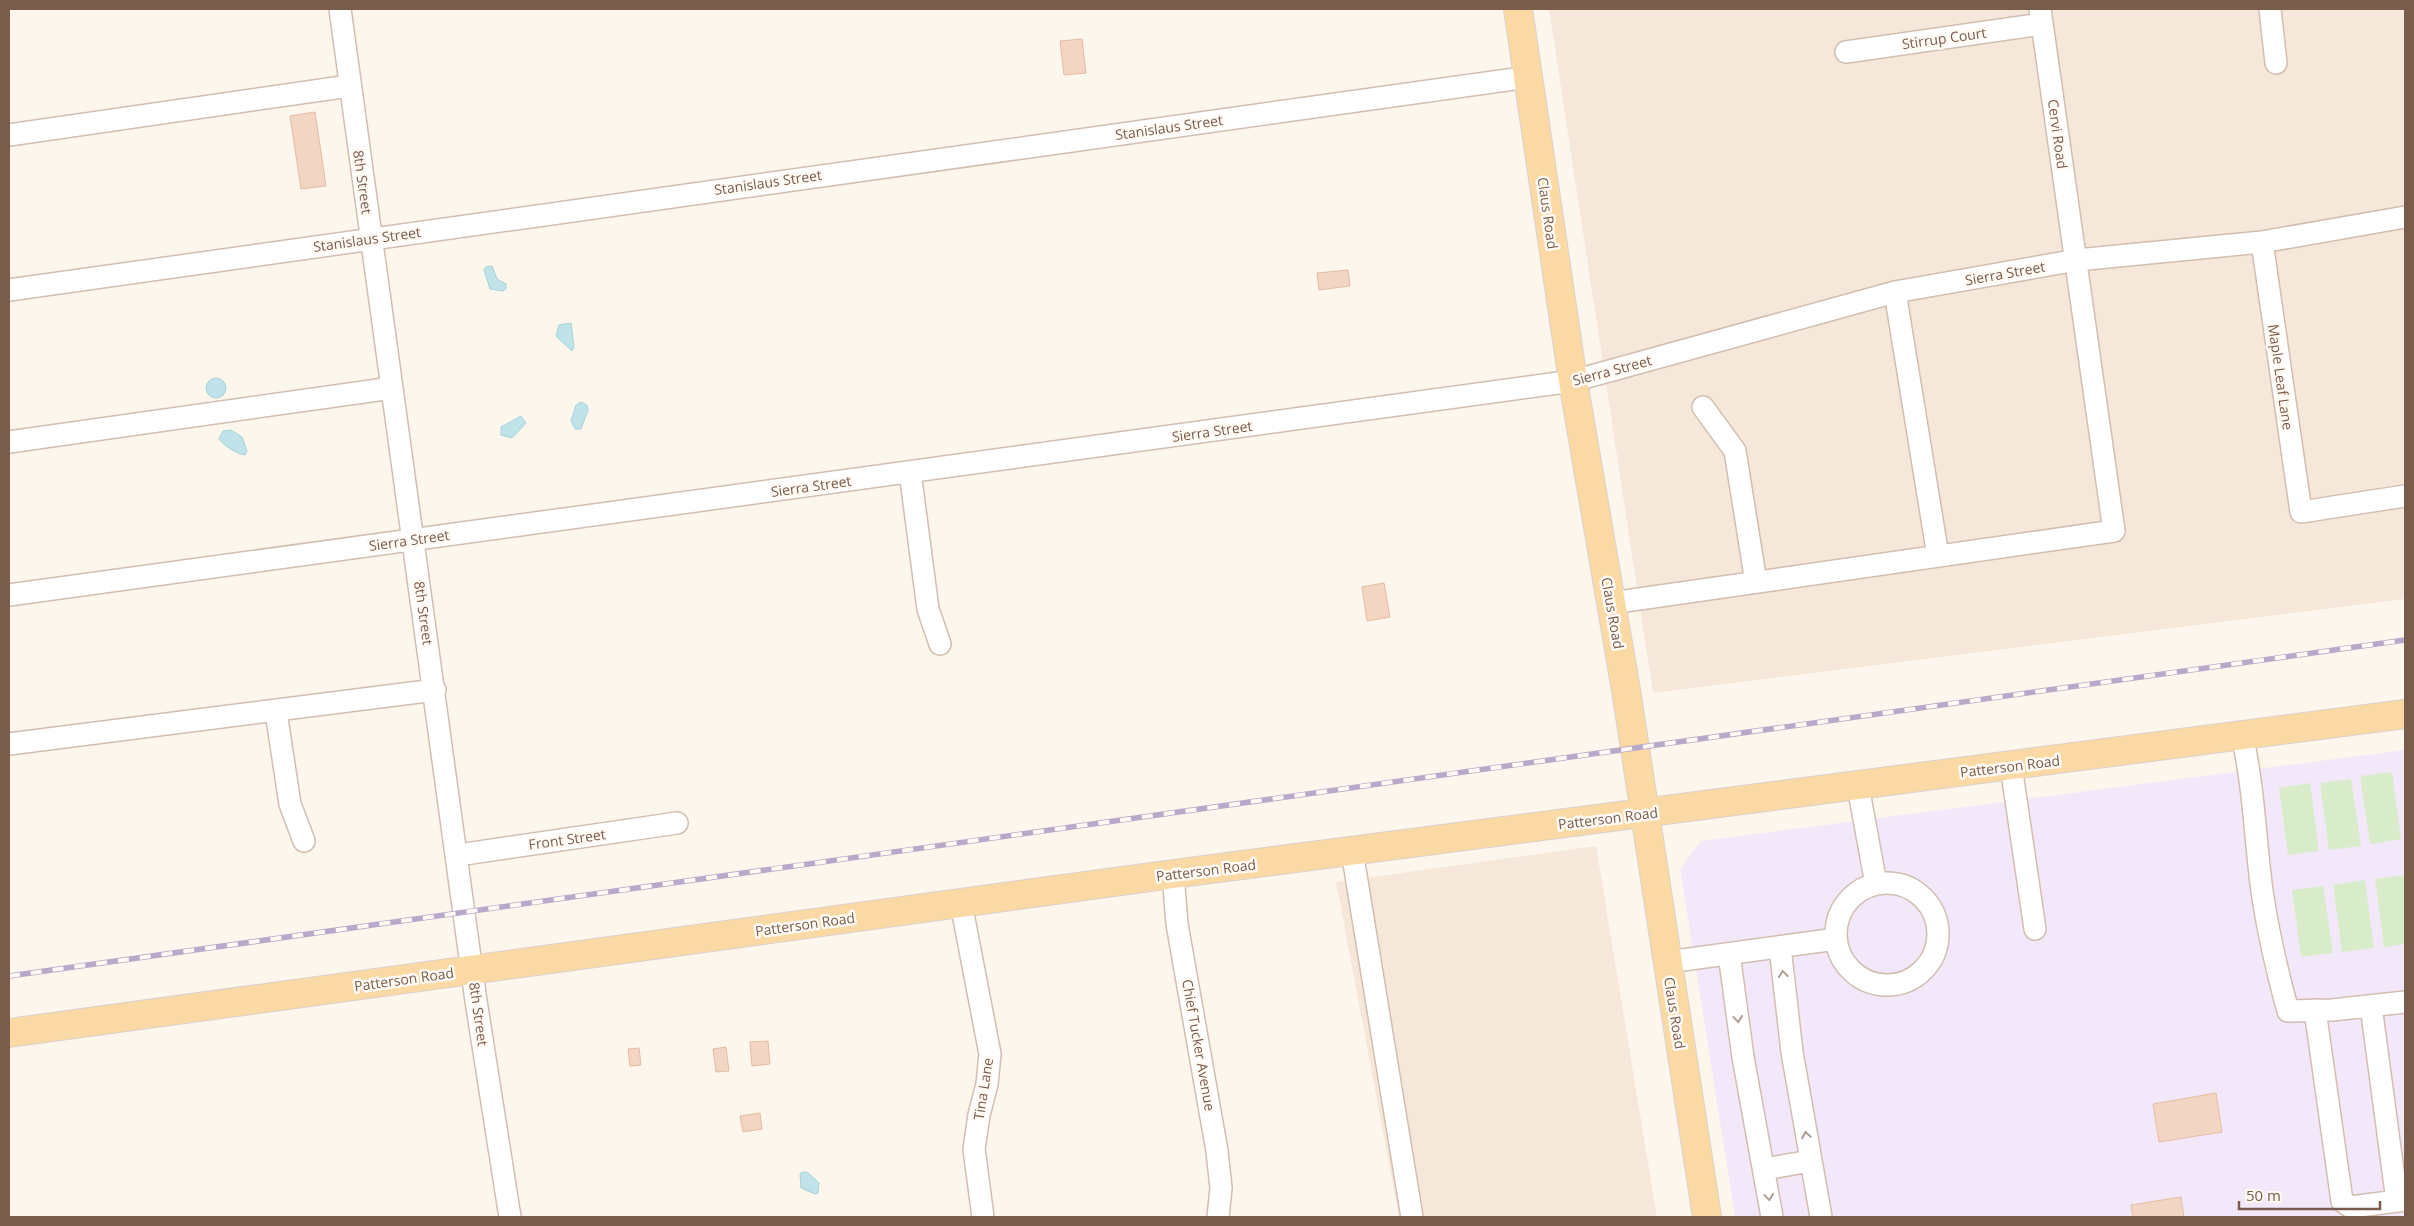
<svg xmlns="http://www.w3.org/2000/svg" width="2414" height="1226" viewBox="0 0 2414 1226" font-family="'Open Sans',sans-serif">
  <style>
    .residential { fill: #f5e8da }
    .education { fill: #f3e8fa }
    .green { fill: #d8ecc9 }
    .water { fill: #bfe3e8; stroke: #a5d3da }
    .building { fill: #f3d5c3; stroke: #e6bba3 }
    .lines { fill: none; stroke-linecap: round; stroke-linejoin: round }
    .minor-casing { stroke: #d1beb0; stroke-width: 24 }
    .major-casing { stroke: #dad1cd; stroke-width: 30 }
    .minor { stroke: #fff; stroke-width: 21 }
    .major { stroke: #fbd9a5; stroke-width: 28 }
    .rail-casing { stroke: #b9a8c9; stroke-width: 5.5 }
    .rail { stroke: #fffaf3; stroke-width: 4; stroke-dasharray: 11; stroke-linecap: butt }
    .oneway { stroke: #af9d94 }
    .labels { text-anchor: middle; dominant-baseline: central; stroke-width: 5; stroke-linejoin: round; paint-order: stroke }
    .street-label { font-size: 14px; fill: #7a5c4d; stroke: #fffaf3 }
  </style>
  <rect width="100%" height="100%" fill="#fdf6ec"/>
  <path class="residential" d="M1549 9H2405V599L1653 693Z
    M1596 846 1657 1217H1399L1336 882Z"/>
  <path class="education" d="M2405 750V1217H1735L1680 869 1701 841Z"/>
  <path class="green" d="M2392 772 2401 839 2370 844 2360 776Z
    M2351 779 2361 846 2329 850 2320 783Z
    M2310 783 2319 851 2288 855 2279 788Z
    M2405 875V944L2384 947 2375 879Z
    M2365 880 2374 948 2342 952 2333 885Z
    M2323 886 2333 953 2301 957 2292 890Z"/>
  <path class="water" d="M492 266 497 279 506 284V289L503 291 490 289 484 270 486 267Z
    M571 323 574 347 572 351 556 336 559 325Z
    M206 388a10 10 0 1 1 20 0a10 10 0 1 1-20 0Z
    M581 402 587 405 588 410 581 429H575L571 421 576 405Z
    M521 416 526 423 512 438 501 435V427Z
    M231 430 242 437 247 451 245 455C237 454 223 445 219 439L223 431Z
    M802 1172H807L819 1183 818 1193 815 1194 801 1188 800 1174Z"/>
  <path class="building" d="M1082 39 1086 73 1064 75 1060 41Z
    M315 112 326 186 301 189 290 116Z
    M1348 270 1350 286 1319 290 1317 273Z
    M1384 583 1390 617 1367 621 1362 587Z
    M768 1041 770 1064 752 1066 750 1042Z
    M726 1047 729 1071 716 1072 713 1049Z
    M639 1048 641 1065 630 1066 628 1049Z
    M2216 1093 2222 1132 2159 1142 2153 1104Z
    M760 1113 762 1129 743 1132 740 1116Z
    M2181 1197 2184 1217H2133L2131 1205Z"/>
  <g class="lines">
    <g class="minor-casing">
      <path id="minor" d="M340 9 476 1001 510 1217
        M2270 9 2276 63
        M1846 52 2042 24
        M9 135 349 86
        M2262 242 2301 512 2405 496
        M9 290 1528 77
        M1895 292 1938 556
        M1703 407 1735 451 1756 582
        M9 442 392 388
        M910 472 928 609 940 644
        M9 595 1573 381 1895 292 2077 260 2262 242 2405 217
        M1611 603 2114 531 2040 9
        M276 712 290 804 304 841
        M2242 735C2254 787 2255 839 2262 891 2268 932 2277 971 2288 1011L2332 1010 2405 1002
        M9 744 435 690
        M2011 766 2035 929
        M1858 786 1876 884
        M1352 851 1412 1217
        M458 855 677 823
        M1173 874 1177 924 1217 1151 1221 1188 1218 1217
        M1836 934a51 51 0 1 1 102 0a51 51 0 1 1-102 0Z
        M961 903 990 1054 987 1084 979 1115 974 1149 983 1217
        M1780 947 1792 1052 1821 1217
        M1729 954 1743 1057 1772 1217
        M1668 962 1836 939
        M2371 1006 2397 1201
        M2315 1010 2342 1201 2351 1207 2405 1200
        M1765 1169 1810 1161"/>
    </g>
    <g class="major-casing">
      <path id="major" d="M1518 9 1573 381 1626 690 1707 1217
        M9 1033 1173 874 2405 714"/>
    </g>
    <use href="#minor" class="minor"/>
    <use href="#major" class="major"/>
    <g class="rail-casing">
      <path id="rail" d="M9 976 2405 640"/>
    </g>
    <use href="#rail" class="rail"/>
  </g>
  <defs><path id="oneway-chevron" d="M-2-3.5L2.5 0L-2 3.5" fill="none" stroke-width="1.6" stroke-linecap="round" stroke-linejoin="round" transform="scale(1.25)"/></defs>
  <g class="oneway">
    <use href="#oneway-chevron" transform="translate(1783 974) rotate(-97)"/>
    <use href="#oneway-chevron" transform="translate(1738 1019) rotate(82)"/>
    <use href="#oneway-chevron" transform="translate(1806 1135) rotate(-99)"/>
    <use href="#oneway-chevron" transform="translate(1769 1197) rotate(82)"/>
  </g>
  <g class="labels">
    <g class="street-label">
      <text transform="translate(1944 38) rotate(-8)">Stirrup Court</text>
      <text transform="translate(1169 127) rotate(-8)">Stanislaus Street</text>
      <text transform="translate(2058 134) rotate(82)">Cervi Road</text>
      <text transform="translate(363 182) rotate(82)">8th Street</text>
      <text transform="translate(768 182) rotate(-8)">Stanislaus Street</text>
      <text transform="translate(1548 213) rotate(82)">Claus Road</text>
      <text transform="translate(367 239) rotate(-8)">Stanislaus Street</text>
      <text transform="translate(2005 273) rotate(-10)">Sierra Street</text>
      <text transform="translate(1612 370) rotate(-15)">Sierra Street</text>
      <text transform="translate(2281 377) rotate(82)">Maple Leaf Lane</text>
      <text transform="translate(1212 431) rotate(-8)">Sierra Street</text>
      <text transform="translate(811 486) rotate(-8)">Sierra Street</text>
      <text transform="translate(409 540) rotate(-8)">Sierra Street</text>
      <text transform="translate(424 613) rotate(82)">8th Street</text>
      <text transform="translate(1613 613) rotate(80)">Claus Road</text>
      <text transform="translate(2010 766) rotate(-7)">Patterson Road</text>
      <text transform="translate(1608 818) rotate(-7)">Patterson Road</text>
      <text transform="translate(567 839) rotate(-8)">Front Street</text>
      <text transform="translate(1206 870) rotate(-7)">Patterson Road</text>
      <text transform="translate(805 924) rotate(-8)">Patterson Road</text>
      <text transform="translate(404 979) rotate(-8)">Patterson Road</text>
      <text transform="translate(1675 1013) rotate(81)">Claus Road</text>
      <text transform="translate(479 1014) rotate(82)">8th Street</text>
      <text transform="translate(1199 1045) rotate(80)">Chief Tucker Avenue</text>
      <text transform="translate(983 1089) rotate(-81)">Tina Lane</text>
    </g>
  </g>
  <rect width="2414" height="1226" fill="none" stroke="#7a5c4d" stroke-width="20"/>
  <path d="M2239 1201v8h141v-8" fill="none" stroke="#7a5c4d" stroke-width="2.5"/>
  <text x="2246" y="1201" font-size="15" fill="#7a5c4d" stroke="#fffaf3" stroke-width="4" paint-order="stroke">50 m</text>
</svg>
